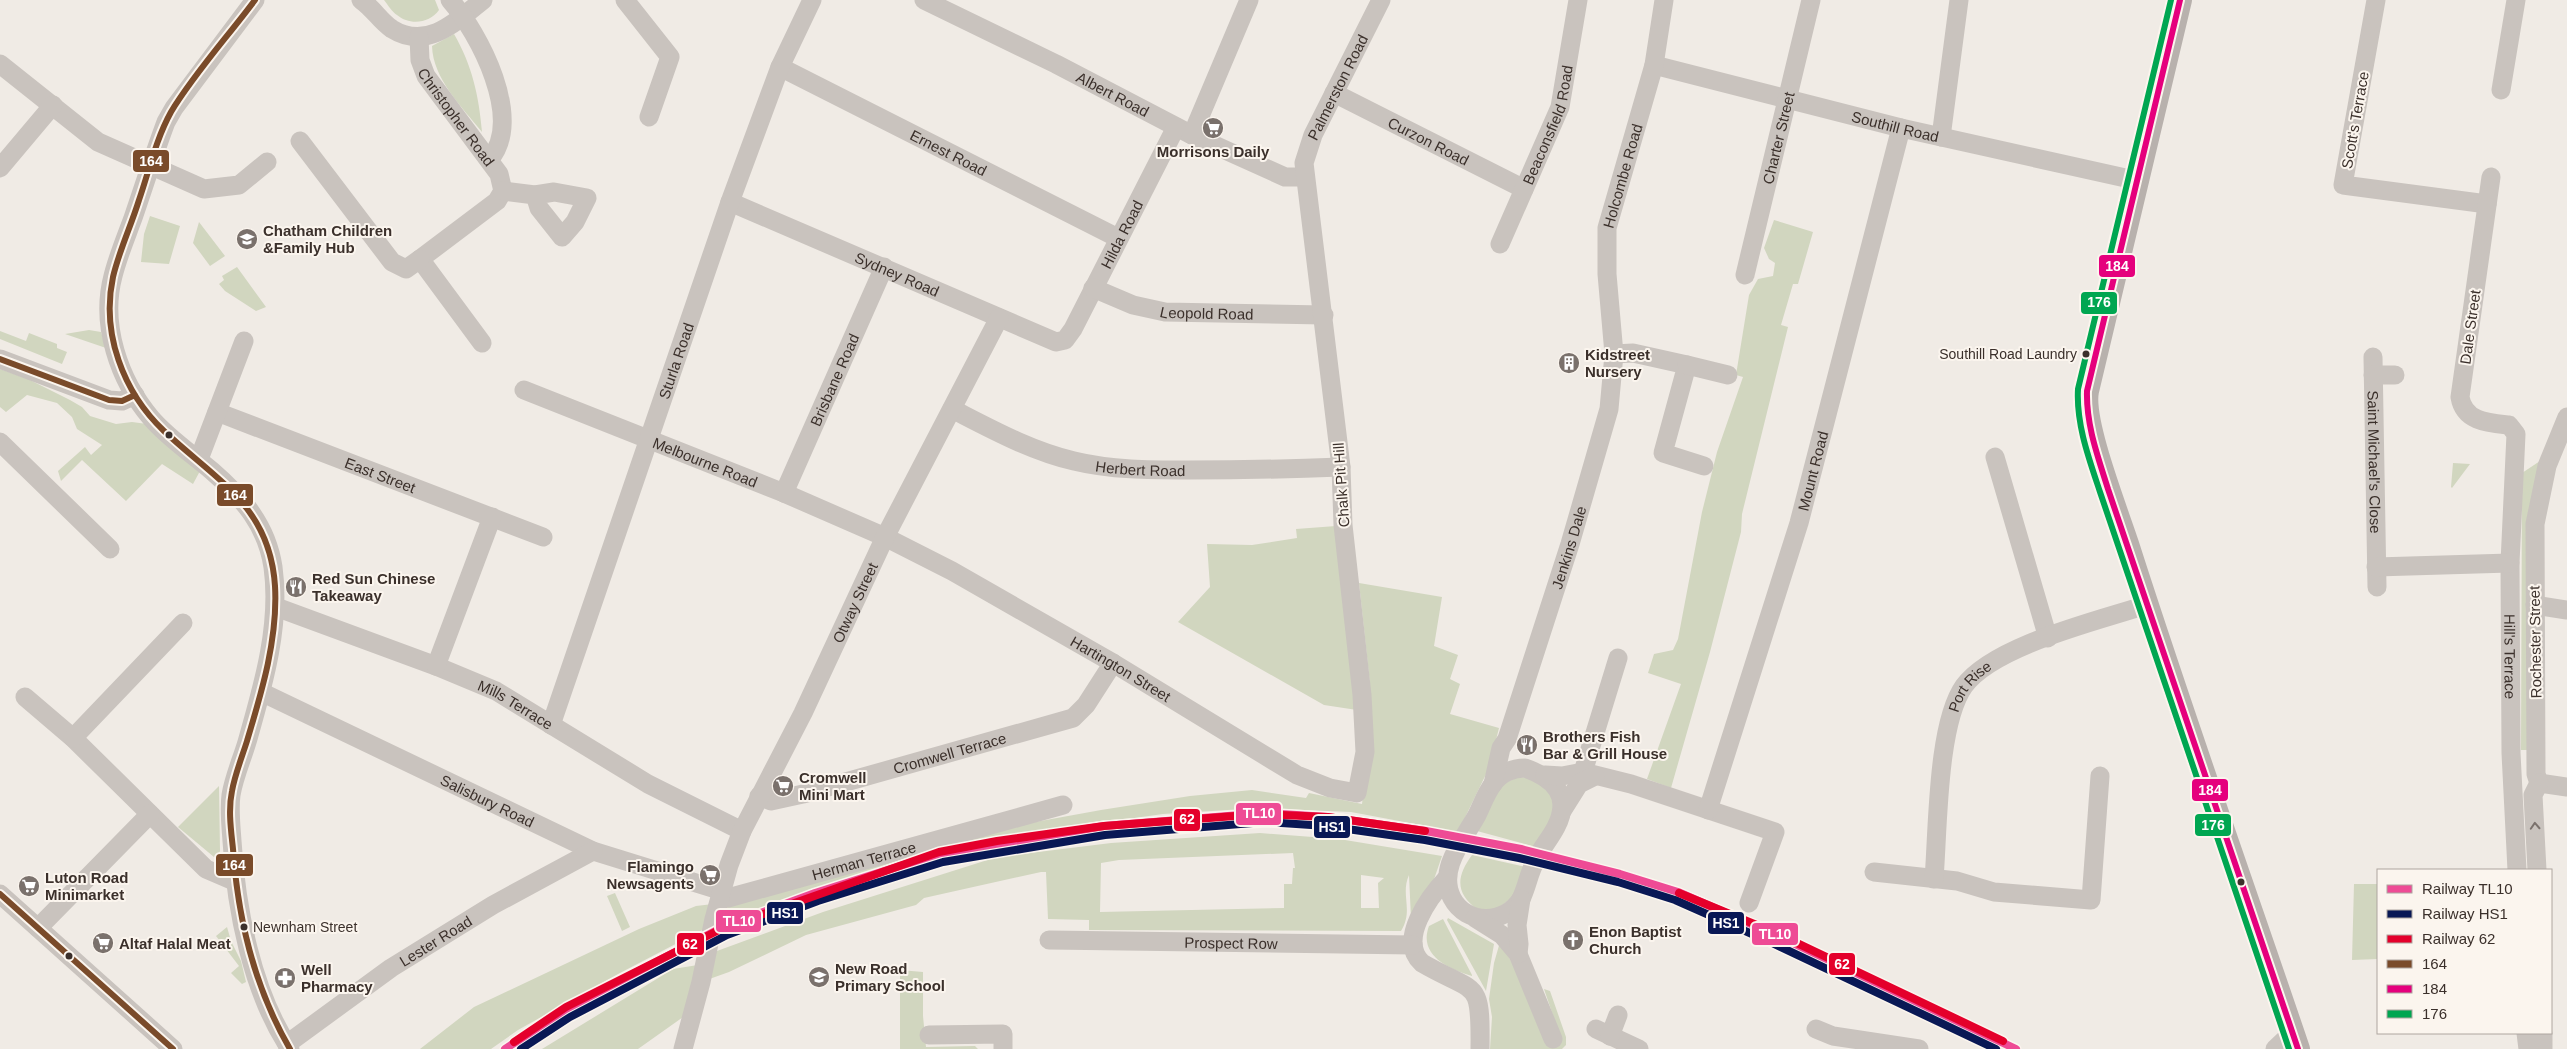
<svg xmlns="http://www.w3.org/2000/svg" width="2567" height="1049" viewBox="0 0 2567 1049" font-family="Helvetica,sans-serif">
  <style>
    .green { fill: #d1d6bf; fill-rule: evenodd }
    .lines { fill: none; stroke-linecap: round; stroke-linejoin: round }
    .minor { stroke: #c9c3be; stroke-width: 19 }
    .major { stroke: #b8b1ad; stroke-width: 24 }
    .bus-1-casing { stroke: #fbf5ee; stroke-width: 10 }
    .bus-2-casing { stroke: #fbf5ee; stroke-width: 10 }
    .bus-3-casing { stroke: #fbf5ee; stroke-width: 10 }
    .bus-1 { stroke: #7a4b2a; stroke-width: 6 }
    .bus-2 { stroke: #e5007d; stroke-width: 6 }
    .bus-3 { stroke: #00a651; stroke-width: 6 }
    .rail-1-casing { stroke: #fbf5ee; stroke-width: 11 }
    .rail-2-casing { stroke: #fbf5ee; stroke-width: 11 }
    .rail-3-casing { stroke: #fbf5ee; stroke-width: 11 }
    .rail-1 { stroke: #ee4b95; stroke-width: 8 }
    .rail-2 { stroke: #091855; stroke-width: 8 }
    .rail-3 { stroke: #e4002b; stroke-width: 8 }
    .oneway { stroke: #7b726d }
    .bus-dot { fill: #3b302b; stroke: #fbf5ee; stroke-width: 2 }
    .labels { text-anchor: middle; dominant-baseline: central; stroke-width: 4; stroke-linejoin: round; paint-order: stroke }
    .bus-label { font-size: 14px; fill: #3b302b; stroke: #fbf5ee; text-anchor: end }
    .street-label { font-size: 15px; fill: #3b302b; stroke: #fbf5ee }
    .poi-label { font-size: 15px; font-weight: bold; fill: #3b302b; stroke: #fbf5ee; text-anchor: start }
    .line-badge { stroke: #fbf5ee; stroke-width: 2 }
    .badge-label { font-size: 14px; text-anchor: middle; font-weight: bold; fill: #fff }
  </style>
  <rect width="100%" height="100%" fill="#f0ebe5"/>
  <path class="green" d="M384 0H435L439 10C430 23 410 26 397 15 392 12 388 5 384 0Z
    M454 34C472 65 479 96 482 132 462 107 433 79 432 46Z
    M150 216 180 226 169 264 141 262 144 234Z
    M1774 220 1813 232 1798 284H1793L1781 325 1788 327 1742 514 1741 532 1710 652 1671 788 1647 779 1681 684 1648 673 1654 654 1673 650 1678 639 1702 512 1717 452 1743 377 1736 375 1749 295 1758 279 1773 276 1775 263 1769 259 1764 248Z
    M199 222 225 256 210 266 193 243Z
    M237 267 266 307 256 311 225 291 219 284 224 280 222 276Z
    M89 330 101 332 106 348 65 334Z
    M0 331 26 341 29 333 57 344V348L67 352 62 364 0 339Z
    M0 369 28 379 70 400 82 407 90 416 116 424 132 422 147 424 200 471 193 484 162 464 126 501 82 460 61 481 58 471 85 447 91 455 102 445 77 429 72 417 57 403 27 395 6 412 0 407Z
    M2540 461 2528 750H2521L2522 473Z
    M2453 463 2470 464 2452 488 2451 487Z
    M1336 526 1357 710 1324 705 1178 622 1210 587 1207 544 1252 545 1297 538 1296 529Z
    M1359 583 1442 597 1434 646 1458 655 1450 679 1460 684 1450 714 1499 728 1489 768 1458 832 1351 812 1260 808 1163 814 1020 834 951 847 712 925 618 974 518 1030 491 1049H420L474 1007 639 929 696 906 713 904 719 906 1035 822 1101 810 1190 796 1252 790 1306 798 1309 793 1362 804 1366 773 1370 684Z
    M1518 777 1533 778 1552 795 1554 815 1536 847 1477 831 1501 785Z
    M219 786 220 851 218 856 214 857 178 827Z
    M1260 833 1339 839 1442 856 1431 888 1411 919 1409 875C1400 895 1414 910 1401 931L1089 930V920L1048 919 1046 872H1041L924 898 916 905 806 935 729 972 701 982 693 1010 638 1049H542L673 969 704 964 706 955 823 912 997 857 1111 843ZM1293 853 1295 868H1293L1292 884H1284V908L1100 912 1101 863 1119 860ZM1361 875 1384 878 1378 883 1379 908H1361Z
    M1472 855 1530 868 1515 895 1496 910H1478C1455 893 1456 877 1472 855Z
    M2354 884H2378V959L2352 960Z
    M615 893 630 927 622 931 607 896Z
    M1448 918 1494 944 1486 991 1447 920Z
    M1443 919 1472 975V976C1448 969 1418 955 1429 926Z
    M227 927 231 941 241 961 246 982 242 984 231 973 239 966 216 936Z
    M1500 942 1513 964 1537 1023 1560 1036 1544 989 1550 991 1566 1037V1045L1562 1049H1490L1492 1017 1489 999 1494 963Z
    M900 970 923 972V1016L926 1047 975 1046 978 1049H900Z"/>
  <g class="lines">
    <g class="minor">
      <path d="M255 0 174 108 166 122C154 154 144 186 133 218 126 237 118 256 113 276 100 325 119 380 151 418 168 438 192 454 212 471 243 498 267 526 273 567 281 625 263 686 247 742 242 759 234 777 231 795 229 810 231 826 232 841 236 909 252 992 290 1049"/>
      <path d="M361 0C373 8 380 21 392 29 427 51 457 21 483 0"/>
      <path d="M450 0C479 33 525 120 489 160"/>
      <path d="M625 0 670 57 649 117"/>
      <path id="s1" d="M924 0 1056 64 1192 135 1285 177H1305"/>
      <path d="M2376 0 2343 185 2487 204"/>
      <path id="s2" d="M419 37 420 60 426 76 499 174 503 191 497 201 420 259 482 343"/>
      <path d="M0 64 98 142 204 189 239 185 267 162"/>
      <path id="s3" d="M1654 65 1901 128 2139 181"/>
      <path id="s4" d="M780 67 1118 238"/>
      <path d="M2501 90 2516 0"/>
      <path id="s5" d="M1334 93 1524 189"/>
      <path d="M1192 135 1249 0"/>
      <path d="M1941 137 1959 0"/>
      <path d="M300 141 392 262 406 269 420 259"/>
      <path d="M0 168 53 105"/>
      <path id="s6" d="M2491 177 2460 397C2464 422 2489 423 2509 425L2516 434 2510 563 2511 753 2517 870"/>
      <path d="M503 191 535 195 554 192 587 198 575 222 562 237 539 208 535 195"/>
      <path id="s7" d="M730 202 1056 342 1065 340 1073 329 1176 127"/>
      <path id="s8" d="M1500 244 1560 107 1578 0"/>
      <path id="s9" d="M1745 275 1811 0"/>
      <path id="s10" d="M1093 288 1133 305 1165 312 1324 315"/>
      <path d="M1614 354 1633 353 1687 365 1663 453 1704 466"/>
      <path id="s11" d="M2373 357 2377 587"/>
      <path d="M0 359 109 400 122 401 135 395"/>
      <path d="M1687 365 1728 375"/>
      <path d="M2373 375H2395"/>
      <path id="s12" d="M524 390 784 493 885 537 952 571 1113 663 1297 775 1330 788 1357 793 1365 752 1362 695 1343 525 1341 467 1304 163 1313 135 1381 0"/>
      <path id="s13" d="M952 409C991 429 1031 451 1074 461 1111 470 1150 470 1188 470 1239 470 1290 469 1341 467"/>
      <path id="s14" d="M217 412 543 537"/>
      <path d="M0 442 110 549"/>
      <path d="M1995 457 2048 638"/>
      <path d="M199 459 244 341"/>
      <path id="s15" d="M784 493 884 267"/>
      <path d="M2376 567 2510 563"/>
      <path d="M2535 605 2567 610"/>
      <path id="s16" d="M276 607 436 666 496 691 648 784 742 831"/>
      <path d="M436 666 492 517"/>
      <path id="s17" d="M261 692 593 851 722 891"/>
      <path d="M25 697 73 738 206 869 234 881"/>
      <path id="s18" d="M551 725 730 202 780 67 812 0"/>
      <path d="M73 738 183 623"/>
      <path d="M1525 768C1554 778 1572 796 1556 827 1550 839 1541 848 1536 860 1529 872 1527 887 1521 899 1505 925 1466 925 1452 898 1437 869 1464 839 1477 815 1482 805 1486 793 1493 784 1500 773 1513 768 1525 768Z"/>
      <path d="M1583 772 1618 658"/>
      <path d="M1545 775 1562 776 1583 772 1631 784 1775 832 1749 903"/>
      <path d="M2539 783 2536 774 2535 524 2547 466 2567 417"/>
      <path d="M2539 783 2567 787"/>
      <path id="s19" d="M1493 784 1501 748 1507 739 1570 544 1609 409 1614 354 1607 274V228L1654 65 1664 0"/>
      <path id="s20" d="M759 796 771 801 803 794 1073 718 1086 705 1113 663"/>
      <path id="s21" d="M1708 810 1799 523 1901 128"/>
      <path d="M1562 811 1579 784 1595 776"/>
      <path d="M2537 870 2533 795 2539 783"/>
      <path d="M1874 872 1957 881 1994 892 2091 900 2100 776"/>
      <path d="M1447 878C1430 896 1397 940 1422 963 1477 995 1481 977 1480 1049"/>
      <path id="s22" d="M1934 879C1938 830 1937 724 1964 686 1994 645 2098 621 2146 605"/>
      <path d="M0 894 173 1049"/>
      <path id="s23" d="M721 897 728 898 1063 805"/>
      <path d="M1475 918 1502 935 1518 954 1553 1039"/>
      <path d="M38 928 150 814"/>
      <path id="s24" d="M1049 940 1413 945"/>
      <path d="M1518 954 1519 944 1517 925 1521 899"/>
      <path d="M1596 1029 1639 1049"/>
      <path d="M1816 1029 1833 1036 1919 1049"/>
      <path d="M2526 1033 2528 1049"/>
      <path d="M2543 1033V1049"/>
      <path d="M929 1035 1003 1034V1049"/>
      <path d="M1610 1036 1618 1015"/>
      <path id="s25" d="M287 1044 391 968 493 905 593 851"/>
      <path id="s26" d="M683 1049 701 982 714 919 729 865 742 831 803 713 885 537 999 318"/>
      <path d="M2275 1049 2292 1033"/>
    </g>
    <path class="major" d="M2180 0 2087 391C2081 422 2116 510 2127 544 2181 713 2241 881 2298 1049"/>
    <g class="bus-1-casing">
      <path id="bus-1" d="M255 0C229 35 193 75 171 112 156 139 149 171 139 200 131 226 119 251 113 277 101 333 123 392 164 431 216 480 270 506 275 586 278 638 262 691 247 741 242 757 235 774 232 791 228 810 231 830 233 849 238 920 254 987 290 1049
        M0 359 109 400 122 401 135 395
        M0 894 173 1049"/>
    </g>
    <g class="bus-2-casing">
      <path id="bus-2" d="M2180 0 2087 391C2086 425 2098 457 2108 489L2298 1049"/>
    </g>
    <g class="bus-3-casing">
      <path id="bus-3" d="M2171 0 2078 389C2076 424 2089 459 2100 492L2289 1049"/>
    </g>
    <use href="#bus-1" class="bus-1"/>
    <use href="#bus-2" class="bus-2"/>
    <use href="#bus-3" class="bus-3"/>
    <g class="rail-1-casing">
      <path id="rail-1" d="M505 1049 566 1009 723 927 815 893 941 853 1104 826 1265 813 1327 817 1426 831 1521 849 1620 874 1678 892 1774 934 2016 1049"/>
    </g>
    <g class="rail-2-casing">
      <path id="rail-2" d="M521 1049 570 1017 727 935 818 901 943 862 1105 835 1265 822 1326 826 1425 840 1519 858 1618 882 1675 900 1770 942 1996 1049"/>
    </g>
    <g class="rail-3-casing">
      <path id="rail-3" d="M1679 893 1776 933 2003 1041
        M514 1042 566 1007 721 929 939 852 997 841 1104 826 1261 814 1328 817 1425 831"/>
    </g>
    <use href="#rail-1" class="rail-1"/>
    <use href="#rail-2" class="rail-2"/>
    <use href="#rail-3" class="rail-3"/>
  </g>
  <defs><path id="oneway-chevron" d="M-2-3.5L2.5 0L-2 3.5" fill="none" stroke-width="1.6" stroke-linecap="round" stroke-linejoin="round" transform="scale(1.25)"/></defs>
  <use class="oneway" href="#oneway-chevron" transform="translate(2535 826) rotate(-93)"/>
  <defs>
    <g id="supermarket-disc" transform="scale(1.125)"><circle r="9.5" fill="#7a716c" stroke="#fbf5ee"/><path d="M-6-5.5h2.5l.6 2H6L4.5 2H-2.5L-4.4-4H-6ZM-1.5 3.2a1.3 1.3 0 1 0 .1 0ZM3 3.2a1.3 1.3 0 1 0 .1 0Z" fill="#fff"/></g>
    <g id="school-disc" transform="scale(1.125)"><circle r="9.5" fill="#7a716c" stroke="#fbf5ee"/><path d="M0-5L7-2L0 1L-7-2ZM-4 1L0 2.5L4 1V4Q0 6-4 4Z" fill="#fff"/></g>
    <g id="building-disc" transform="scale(1.125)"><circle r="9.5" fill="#7a716c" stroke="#fbf5ee"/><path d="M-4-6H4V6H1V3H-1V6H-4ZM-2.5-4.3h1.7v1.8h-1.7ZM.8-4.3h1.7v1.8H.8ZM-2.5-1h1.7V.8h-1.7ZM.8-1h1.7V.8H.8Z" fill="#fff"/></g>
    <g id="restaurant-disc" transform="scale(1.125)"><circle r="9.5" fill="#7a716c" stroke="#fbf5ee"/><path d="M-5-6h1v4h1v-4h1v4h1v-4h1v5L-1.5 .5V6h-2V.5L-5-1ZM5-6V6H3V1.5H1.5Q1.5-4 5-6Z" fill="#fff"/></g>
    <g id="church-disc" transform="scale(1.125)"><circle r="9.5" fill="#7a716c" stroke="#fbf5ee"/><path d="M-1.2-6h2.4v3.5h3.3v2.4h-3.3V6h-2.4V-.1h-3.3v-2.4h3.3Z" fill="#fff"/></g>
    <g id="pharmacy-disc" transform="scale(1.125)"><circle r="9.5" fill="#7a716c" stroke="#fbf5ee"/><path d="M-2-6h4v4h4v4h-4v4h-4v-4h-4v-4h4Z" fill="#fff"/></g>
  </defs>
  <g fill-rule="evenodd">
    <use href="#supermarket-disc" x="1213" y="128"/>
    <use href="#school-disc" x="247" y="239"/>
    <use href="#building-disc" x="1569" y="363"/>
    <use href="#restaurant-disc" x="296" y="587"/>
    <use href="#restaurant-disc" x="1527" y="745"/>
    <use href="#supermarket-disc" x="783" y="786"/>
    <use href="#supermarket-disc" x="710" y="875"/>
    <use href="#supermarket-disc" x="29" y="886"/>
    <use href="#church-disc" x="1573" y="940"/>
    <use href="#supermarket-disc" x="103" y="943"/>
    <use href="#school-disc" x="819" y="977"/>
    <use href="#pharmacy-disc" x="285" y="978"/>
  </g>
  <g class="bus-dot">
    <circle cx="2086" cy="354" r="4.5"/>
    <circle cx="169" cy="435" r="4.5"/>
    <circle cx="2241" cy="882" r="4.5"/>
    <circle cx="244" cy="927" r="4.5"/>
    <circle cx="69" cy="956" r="4.5"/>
  </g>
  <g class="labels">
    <g class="bus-label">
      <text x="2077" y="354">Southill Road Laundry</text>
      <text x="253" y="927" text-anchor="start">Newnham Street</text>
    </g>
    <g class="street-label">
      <text stroke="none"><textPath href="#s12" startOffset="1646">Palmerston Road</textPath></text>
      <text stroke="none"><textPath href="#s1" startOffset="211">Albert Road</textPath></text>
      <text stroke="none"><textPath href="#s2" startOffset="91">Christopher Road</textPath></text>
      <text transform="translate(2355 120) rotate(-80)">Scott's Terrace</text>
      <text stroke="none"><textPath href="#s8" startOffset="129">Beaconsfield Road</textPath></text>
      <text stroke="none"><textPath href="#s3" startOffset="249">Southill Road</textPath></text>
      <text stroke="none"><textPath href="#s9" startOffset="141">Charter Street</textPath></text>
      <text stroke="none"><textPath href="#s5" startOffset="106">Curzon Road</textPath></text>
      <text stroke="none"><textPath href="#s4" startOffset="189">Ernest Road</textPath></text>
      <text stroke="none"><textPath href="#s19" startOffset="629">Holcombe Road</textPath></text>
      <text stroke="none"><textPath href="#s7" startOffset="484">Hilda Road</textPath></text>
      <text stroke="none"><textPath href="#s7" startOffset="182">Sydney Road</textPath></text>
      <text stroke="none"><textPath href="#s10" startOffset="118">Leopold Road</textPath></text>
      <text transform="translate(2470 327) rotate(-82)">Dale Street</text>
      <text stroke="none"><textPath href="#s18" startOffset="385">Sturla Road</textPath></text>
      <text stroke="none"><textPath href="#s15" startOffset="124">Brisbane Road</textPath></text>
      <text stroke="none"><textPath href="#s12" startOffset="195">Melbourne Road</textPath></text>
      <text stroke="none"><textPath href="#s11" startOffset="105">Saint Michael's Close</textPath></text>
      <text stroke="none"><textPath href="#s13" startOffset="200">Herbert Road</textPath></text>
      <text stroke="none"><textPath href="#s21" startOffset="355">Mount Road</textPath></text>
      <text stroke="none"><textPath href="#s14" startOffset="175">East Street</textPath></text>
      <text transform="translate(1341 485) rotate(-94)">Chalk Pit Hill</text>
      <text stroke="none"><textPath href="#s19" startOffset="249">Jenkins Dale</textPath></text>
      <text stroke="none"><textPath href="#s26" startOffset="481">Otway Street</textPath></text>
      <text transform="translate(2535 642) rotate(-91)">Rochester Street</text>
      <text stroke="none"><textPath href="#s6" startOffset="518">Hill's Terrace</textPath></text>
      <text stroke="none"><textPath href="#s12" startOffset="660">Hartington Street</textPath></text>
      <text stroke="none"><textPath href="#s22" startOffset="200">Port Rise</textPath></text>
      <text stroke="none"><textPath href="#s16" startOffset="259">Mills Terrace</textPath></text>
      <text stroke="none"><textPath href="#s20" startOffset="198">Cromwell Terrace</textPath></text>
      <text stroke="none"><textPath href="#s17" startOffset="251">Salisbury Road</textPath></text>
      <text stroke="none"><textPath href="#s23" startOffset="148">Herman Terrace</textPath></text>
      <text stroke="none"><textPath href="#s25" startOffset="181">Lester Road</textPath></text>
      <text stroke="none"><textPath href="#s24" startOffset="182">Prospect Row</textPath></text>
    </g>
    <g class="poi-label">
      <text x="1213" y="151" text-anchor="middle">Morrisons Daily</text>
      <text x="263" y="230">Chatham Children<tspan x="263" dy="17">&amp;Family Hub</tspan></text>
      <text x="1585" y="354">Kidstreet<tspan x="1585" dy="17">Nursery</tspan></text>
      <text x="312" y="578">Red Sun Chinese<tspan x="312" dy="17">Takeaway</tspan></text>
      <text x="1543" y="736">Brothers Fish<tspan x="1543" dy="17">Bar &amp; Grill House</tspan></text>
      <text x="799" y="777">Cromwell<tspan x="799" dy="17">Mini Mart</tspan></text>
      <text x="694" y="866" text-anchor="end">Flamingo<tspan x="694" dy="17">Newsagents</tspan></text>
      <text x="45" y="877">Luton Road<tspan x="45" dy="17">Minimarket</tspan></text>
      <text x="1589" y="931">Enon Baptist<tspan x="1589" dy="17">Church</tspan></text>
      <text x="119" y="943">Altaf Halal Meat</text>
      <text x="835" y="968">New Road<tspan x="835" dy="17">Primary School</tspan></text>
      <text x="301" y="969">Well<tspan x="301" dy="17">Pharmacy</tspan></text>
    </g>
  </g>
  <g class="line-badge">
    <rect x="132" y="149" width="38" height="24" rx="5" fill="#7a4b2a"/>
    <rect x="2098" y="254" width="38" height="24" rx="5" fill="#e5007d"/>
    <rect x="2080" y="291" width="38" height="24" rx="5" fill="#00a651"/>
    <rect x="216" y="483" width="38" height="24" rx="5" fill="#7a4b2a"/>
    <rect x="2191" y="778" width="38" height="24" rx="5" fill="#e5007d"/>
    <rect x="1235" y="802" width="47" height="24" rx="5" fill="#ee4b95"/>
    <rect x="1173" y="808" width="28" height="24" rx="5" fill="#e4002b"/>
    <rect x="2194" y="813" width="38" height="24" rx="5" fill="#00a651"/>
    <rect x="1313" y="815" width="38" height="24" rx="5" fill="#091855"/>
    <rect x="215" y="853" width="39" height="24" rx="5" fill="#7a4b2a"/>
    <rect x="766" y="901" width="38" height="24" rx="5" fill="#091855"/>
    <rect x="715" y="909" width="47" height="24" rx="5" fill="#ee4b95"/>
    <rect x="1707" y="911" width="38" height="24" rx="5" fill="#091855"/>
    <rect x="1751" y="922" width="48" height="24" rx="5" fill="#ee4b95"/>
    <rect x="676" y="932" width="29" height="24" rx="5" fill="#e4002b"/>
    <rect x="1828" y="952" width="28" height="24" rx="5" fill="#e4002b"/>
  </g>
  <g class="badge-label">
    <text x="151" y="166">164</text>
    <text x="2117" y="271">184</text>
    <text x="2099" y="307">176</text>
    <text x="235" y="500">164</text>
    <text x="2210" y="795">184</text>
    <text x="1259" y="818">TL10</text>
    <text x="1187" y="824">62</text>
    <text x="2213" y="830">176</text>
    <text x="1332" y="832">HS1</text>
    <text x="234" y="870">164</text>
    <text x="785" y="918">HS1</text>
    <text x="739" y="926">TL10</text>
    <text x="1726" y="928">HS1</text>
    <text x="1775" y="939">TL10</text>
    <text x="690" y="949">62</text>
    <text x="1842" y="969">62</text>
  </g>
  <rect x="2377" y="869" width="175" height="165" fill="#fbf5ee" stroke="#aea6a0"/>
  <rect x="2387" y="885" width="25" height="8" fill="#ee4b95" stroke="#aea6a0"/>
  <text x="2422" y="894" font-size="15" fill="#3b302b">Railway TL10</text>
  <rect x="2387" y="910" width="25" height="8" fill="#091855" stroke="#aea6a0"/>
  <text x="2422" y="919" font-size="15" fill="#3b302b">Railway HS1</text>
  <rect x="2387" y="935" width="25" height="8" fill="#e4002b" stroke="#aea6a0"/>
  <text x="2422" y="944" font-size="15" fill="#3b302b">Railway 62</text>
  <rect x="2387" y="960" width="25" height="8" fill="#7a4b2a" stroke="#aea6a0"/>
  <text x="2422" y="969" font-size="15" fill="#3b302b">164</text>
  <rect x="2387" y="985" width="25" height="8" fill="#e5007d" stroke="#aea6a0"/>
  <text x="2422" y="994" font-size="15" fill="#3b302b">184</text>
  <rect x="2387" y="1010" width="25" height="8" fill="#00a651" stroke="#aea6a0"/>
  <text x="2422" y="1019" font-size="15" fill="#3b302b">176</text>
</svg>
